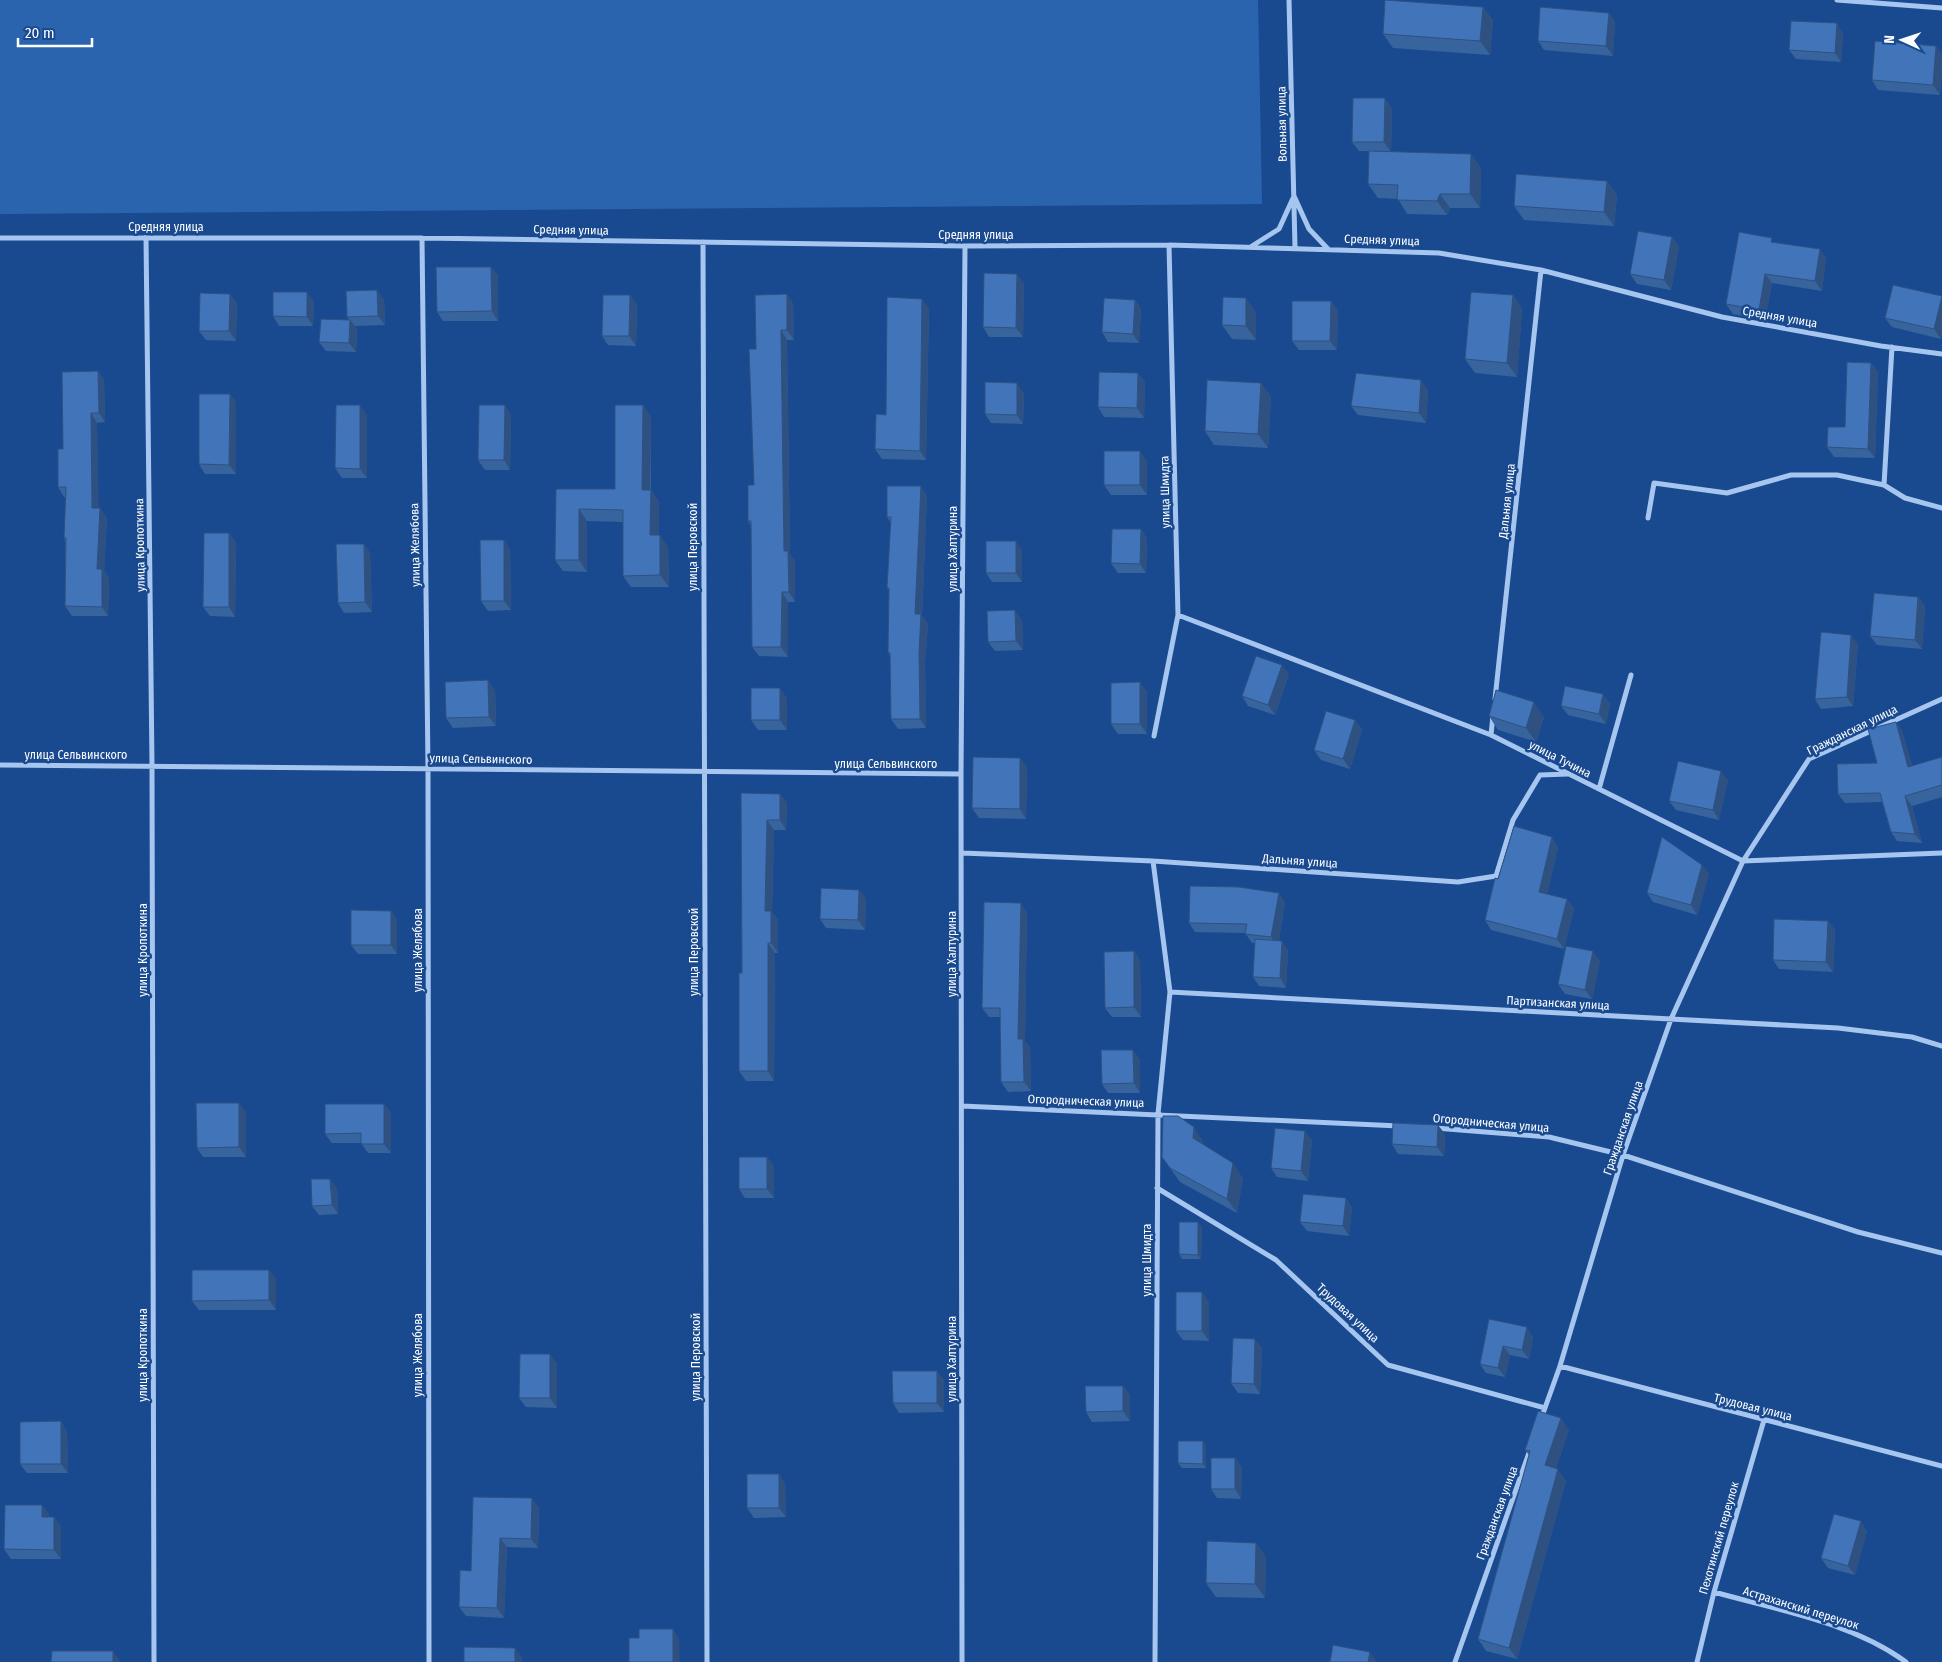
<svg xmlns="http://www.w3.org/2000/svg" width="1942" height="1662" viewBox="0 0 1942 1662" font-family="'Fira Sans Condensed',sans-serif">
  <style>
    .green { fill: #2b64ae }
    .lines { fill: none; stroke-linecap: round; stroke-linejoin: round }
    .minor { stroke: #a6c6ef; stroke-width: 5 }
    .wall { fill: #38649e }
    .shaded-wall { fill: #2e5181 }
    .building { fill: #4174b8; stroke: #2e5181 }
    .labels { text-anchor: middle; dominant-baseline: central; stroke-width: 5; stroke-linejoin: round; paint-order: stroke }
    .street-label { font-size: 12px; fill: #fff; stroke: #194a90 }
  </style>
  <rect width="100%" height="100%" fill="#194a90"/>
  <path class="green" d="M0 0H1258L1262 204 0 214Z"/>
  <g class="lines">
    <path class="minor" d="M1289 0 1295 247
      M1837 0 1942 8
      M146 237 152 765 154 1662
      M0 238H422L965 246 1169 245 1439 253 1541 270 1722 317 1881 346 1942 354
      M422 238 428 768 429 1662
      M703 242 707 1662
      M1252 246 1279 229 1294 196 1309 229 1328 249
      M1884 485 1892 347
      M1648 518 1654 483 1727 493 1791 475H1837L1884 485 1905 498 1942 508
      M1178 615 1491 735 1743 861 1942 853
      M1495 699 1541 270
      M1491 735 1493 715
      M1154 736 1178 615 1169 245
      M0 765C320 765 641 773 961 774
      M1599 789 1631 675
      M962 853 1153 861 1458 882 1496 876 1513 820 1540 775 1568 774
      M1153 861 1170 992 1158 1114 1155 1662
      M1170 992 1838 1028 1912 1037 1942 1046
      M962 1106 1399 1126
      M1435 1128 1549 1137 1623 1155 1858 1232 1942 1253
      M1157 1188 1276 1260 1388 1365 1545 1408
      M1560 1366 1942 1466
      M1541 1419 1560 1366 1623 1155 1671 1019 1743 861 1809 759 1942 699
      M1714 1592C1778 1610 1851 1622 1906 1662
      M962 1662 961 774 965 246
      M1455 1662 1530 1450
      M1697 1662 1714 1592 1764 1420"/>
  </g>
  <path class="wall" d="M1483 7 1493 21 1490 55 1393 48 1383 34Z
    M1609 13 1615 22 1613 56 1544 50 1538 41Z
    M1843 33 1841 62 1796 59 1789 50Z
    M1936 46 1942 54V68L1940 95 1878 90 1872 80Z
    M1392 108 1391 152 1471 154 1481 168 1480 208H1450L1447 215 1407 214 1398 199 1378 198 1368 184 1369 151H1359L1352 142Z
    M1607 181 1617 195 1614 226 1524 220 1514 206Z
    M1672 237 1679 247 1671 290 1637 284 1630 274Z
    M1775 242 1826 258 1822 291 1772 283 1765 320 1733 314 1726 304Z
    M491 267 498 276V321H443L437 312Z
    M1024 283 1023 337H989L983 327Z
    M307 292 314 302 313 326H279L273 316Z
    M630 295 637 305 636 346 608 345 602 336Z
    M1513 295 1522 309 1517 377 1475 373 1465 359Z
    M1942 296V333L1941 339 1892 327 1885 318Z
    M384 299 385 325 354 326 357 329 356 352 326 351 319 342 349 320 347 317Z
    M1135 300 1141 309 1139 343 1108 342 1102 332Z
    M1331 301 1338 311 1337 350H1299L1292 341Z
    M237 303 236 341 206 340 199 331Z
    M793 303 794 340H787L790 554 795 561V602H788V657L759 656 752 647 751 526 748 521 754 485 756 349Z
    M929 308 926 460 882 459 875 449Z
    M1256 312V340L1232 339 1222 325Z
    M1871 363 1878 372 1875 458 1834 457 1827 447 1845 427Z
    M98 371 104 380 105 422 97 423 98 508H100L107 518 104 571 109 578 108 616H72L65 606V541L64 538 66 497H64L58 487 63 449Z
    M1138 373 1145 382 1144 418 1104 417 1098 407Z
    M1261 383 1271 397 1268 448 1214 445 1205 431Z
    M1428 390 1426 423 1358 415 1351 406Z
    M1024 393 1023 424 991 423 985 414Z
    M230 394 236 403V474H205L199 464Z
    M643 405 651 417V490L659 502V535L668 547 669 587H631L623 576V522L587 521V572L563 571 555 560 556 489H615Z
    M367 415V478H342L335 468Z
    M511 415 510 470H485L478 460Z
    M1147 461V495H1111L1104 485Z
    M927 496 922 616 928 624 925 662 926 728 898 729 891 719 890 656 888 652 889 591 887 588 891 523 887 517Z
    M1141 529 1147 539 1146 573H1118L1111 563Z
    M229 533 236 543 235 617 210 616 203 607Z
    M504 540 510 550 511 610 488 611 481 601Z
    M364 544 370 553 372 612 344 613 338 603Z
    M1022 550V582H992L986 573Z
    M1918 597 1925 606 1922 649 1877 645 1870 636Z
    M1022 620 1023 650 995 651 988 642Z
    M1858 644 1853 706 1821 709 1815 699Z
    M1289 674 1275 715 1248 706 1242 696Z
    M495 690 496 726 453 728 446 718Z
    M1147 692V734H1118L1111 724Z
    M1603 694 1610 704 1606 724 1568 715 1561 706Z
    M787 698V730H758L751 720Z
    M1489 716 1544 717 1536 742 1498 730Z
    M1355 720 1362 730 1350 769 1321 760 1314 750Z
    M1896 722 1902 731 1912 766 1942 757V797L1912 806 1922 843 1897 841 1891 832 1882 802 1845 803 1838 794 1877 763Z
    M1020 758 1027 767 1026 819 979 818 972 808Z
    M1728 780 1719 820 1676 810 1669 801Z
    M741 793 780 794 787 803 786 830H774L772 912 778 920V953H775L774 1081H746L739 1071 742 973Z
    M1558 847 1547 894 1567 899 1574 909 1564 949 1491 930 1485 920 1498 879Z
    M1702 865 1709 874 1697 915 1653 902 1647 893Z
    M859 890 866 899 865 930 826 928 820 919Z
    M1285 902 1279 940 1288 950 1286 988 1259 986 1253 977 1255 943H1252L1245 933 1195 932 1189 923Z
    M391 911 397 920V954H358L351 945Z
    M1027 912 1025 1041 1030 1048 1031 1091 1008 1092 1001 1082 1000 1017H989L982 1008Z
    M1828 921 1835 930 1833 972 1779 969 1773 960Z
    M1134 951 1140 961 1141 1017H1112L1105 1008Z
    M1600 961 1592 999 1565 994 1558 984Z
    M1140 1059V1093H1108L1102 1084Z
    M384 1104 391 1113V1153H368L361 1143H332L325 1134Z
    M246 1112V1157H203L197 1148Z
    M1445 1134 1444 1156 1398 1154 1392 1144Z
    M1312 1140 1308 1181 1277 1177 1271 1168Z
    M1203 1141V1145L1243 1178 1237 1213 1180 1182 1162 1157Z
    M767 1157 774 1166V1198H745L739 1189Z
    M337 1188 338 1214 319 1215 312 1206Z
    M1346 1198 1352 1208 1349 1236 1307 1231 1300 1222Z
    M1202 1227 1201 1259H1182L1179 1254Z
    M276 1279V1310H199L192 1301Z
    M1209 1302V1341L1183 1340 1176 1331Z
    M1489 1319 1533 1337 1529 1359 1510 1355 1505 1377 1486 1373 1480 1364Z
    M1262 1348 1260 1394 1238 1393 1231 1383Z
    M557 1364V1408L526 1407 519 1398Z
    M944 1380V1412L899 1413 893 1403Z
    M1123 1386 1130 1395V1421L1092 1422 1086 1412Z
    M1569 1430 1556 1468 1566 1481 1517 1659 1486 1651 1478 1639 1529 1455 1525 1450Z
    M67 1431 68 1473H27L20 1464Z
    M1206 1446V1468H1182L1178 1463Z
    M1235 1458 1242 1468 1241 1499 1217 1498 1211 1489Z
    M785 1483 786 1517 754 1518 747 1508Z
    M473 1497 539 1508 538 1548 507 1547 504 1618 466 1616 459 1607 471 1571Z
    M42 1505 49 1515V1517L61 1526V1559H11L4 1549Z
    M1867 1531 1855 1575 1828 1568 1821 1558Z
    M1256 1543 1266 1557 1265 1598 1216 1597 1206 1583Z"/>
  <path class="shaded-wall" d="M1483 7 1493 21 1490 55 1480 41Z
    M1609 13 1615 22 1613 56 1606 46Z
    M1837 23 1843 33 1841 62 1835 53Z
    M1936 46 1942 54V68L1940 95 1933 85Z
    M1385 98 1392 108 1391 152 1384 142Z
    M1471 154 1481 168 1480 208 1470 194Z
    M1607 181 1617 195 1614 226 1604 212Z
    M1440 194 1450 208 1447 215 1437 201Z
    M1672 237 1679 247 1671 290 1664 280Z
    M1820 249 1826 258 1822 291 1815 281Z
    M491 267 498 276V321L492 311Z
    M1017 274 1024 283 1023 337 1016 328Z
    M1765 274 1772 283 1765 320 1759 310Z
    M377 290 384 299 385 325 378 316Z
    M307 292 314 302 313 326 307 317Z
    M230 294 237 303 236 341 229 331Z
    M787 294 793 303 794 340 787 330Z
    M630 295 637 305 636 346 629 336Z
    M1513 295 1522 309 1517 377 1507 363Z
    M1942 296V333L1941 339 1934 329Z
    M1246 298 1256 312V340L1246 326Z
    M922 299 929 308 926 460 920 451Z
    M1135 300 1141 309 1139 343 1133 334Z
    M1331 301 1338 311 1337 350 1330 341Z
    M350 320 357 329 356 352 349 343Z
    M781 330 787 340 790 554 795 561V602L789 592 784 551Z
    M1871 363 1878 372 1875 458 1868 449Z
    M98 371 104 380 105 422 99 413Z
    M1138 373 1145 382 1144 418 1137 408Z
    M1421 380 1428 390 1426 423 1419 413Z
    M1017 383 1024 393 1023 424 1017 415Z
    M1261 383 1271 397 1268 448 1258 434Z
    M230 394 236 403V474L229 465Z
    M360 405 367 415V478L360 469Z
    M505 405 511 415 510 470 504 460Z
    M643 405 651 417 650 501 642 490Z
    M91 413 97 423 99 517 92 508Z
    M1140 451 1147 461V495L1140 485Z
    M921 486 927 496 922 616 928 624 925 662 926 728 920 719 915 614Z
    M651 490 659 502V547L650 535Z
    M100 508 107 518 104 571 109 578 108 616 102 607 97 569Z
    M579 509 587 521V572L579 560Z
    M1141 529 1147 539 1146 573 1140 564Z
    M229 533 236 543 235 617 229 607Z
    M660 535 668 547 669 587 660 575Z
    M504 540 510 550 511 610 504 601Z
    M1016 541 1022 550V582L1016 573Z
    M364 544 370 553 372 612 365 602Z
    M782 592 788 602V657L781 647Z
    M1918 597 1925 606 1922 649 1915 640Z
    M1015 610 1022 620 1023 650 1016 641Z
    M1851 635 1858 644 1853 706 1847 697Z
    M1282 665 1289 674 1275 715 1268 705Z
    M488 680 495 690 496 726 489 717Z
    M1140 682 1147 692V734L1140 724Z
    M780 688 787 698V730L780 720Z
    M1603 694 1610 704 1606 724 1599 714Z
    M1534 702 1544 717 1536 742 1526 728Z
    M1355 720 1362 730 1350 769 1343 759Z
    M1896 722 1902 731 1915 776 1908 767Z
    M1020 758 1027 767 1026 819 1020 809Z
    M1721 771 1728 780 1719 820 1713 810Z
    M780 794 787 803 786 830 780 820Z
    M1905 796 1912 806 1922 843 1915 834Z
    M767 820 774 830 772 912 778 920V953L771 943 765 911Z
    M1552 837 1558 847 1546 901 1539 892Z
    M1702 865 1709 874 1697 915 1691 905Z
    M859 890 866 899 865 930 858 920Z
    M1279 893 1285 902 1278 947 1271 937Z
    M1567 899 1574 909 1564 949 1557 939Z
    M1021 903 1027 912 1025 1041 1030 1048 1031 1091 1024 1082 1018 1039Z
    M391 911 397 920V954L391 945Z
    M1828 921 1835 930 1833 972 1826 962Z
    M1282 941 1288 950 1286 988 1280 978Z
    M768 943 775 953 774 1081 768 1071Z
    M1134 951 1140 961 1141 1017 1134 1007Z
    M1593 951 1600 961 1592 999 1585 990Z
    M1133 1050 1140 1059V1093L1134 1083Z
    M239 1103 246 1112V1157L239 1147Z
    M384 1104 391 1113V1153L384 1144Z
    M1438 1125 1445 1134 1444 1156 1437 1147Z
    M1194 1127 1203 1141 1202 1152 1193 1138Z
    M1305 1131 1312 1140 1308 1181 1301 1171Z
    M767 1157 774 1166V1198L767 1189Z
    M1233 1163 1243 1178 1237 1213 1227 1199Z
    M330 1179 337 1188 338 1214 332 1205Z
    M1346 1198 1352 1208 1349 1236 1343 1226Z
    M1198 1222 1202 1227 1201 1259 1198 1255Z
    M269 1270 276 1279V1310L269 1300Z
    M1202 1292 1209 1302V1341L1202 1331Z
    M1527 1327 1533 1337 1529 1359 1522 1350Z
    M1255 1339 1262 1348 1260 1394 1254 1384Z
    M1503 1346 1510 1355 1505 1377 1498 1368Z
    M550 1354 557 1364V1408L550 1398Z
    M937 1371 944 1380V1412L937 1403Z
    M1123 1386 1130 1395V1421L1123 1411Z
    M1561 1418 1569 1430 1553 1477 1545 1465Z
    M61 1421 67 1431 68 1473 61 1464Z
    M1203 1441 1206 1446V1468L1203 1464Z
    M1235 1458 1242 1468 1241 1499 1235 1489Z
    M1558 1469 1566 1481 1517 1659 1509 1648Z
    M779 1474 785 1483 786 1517 779 1508Z
    M532 1498 539 1508 538 1548 531 1539Z
    M42 1505 49 1515 48 1526 42 1517Z
    M54 1517 61 1526V1559L54 1550Z
    M1861 1521 1867 1531 1855 1575 1848 1566Z
    M500 1538 507 1547 504 1618 497 1608Z
    M1256 1543 1266 1557 1265 1598 1255 1584Z
    M673 1629 679 1639 680 1662H673Z
    M515 1648 522 1657V1662H515Z
    M113 1651 120 1661V1662H113Z
    M1370 1652 1377 1662H1368Z"/>
  <path class="building" d="M1385 0 1483 7 1480 41 1383 34Z
    M1540 7 1609 13 1606 46 1538 41Z
    M1791 21 1837 23 1835 53 1789 50Z
    M1875 41 1936 46 1933 85 1872 80Z
    M1353 98H1385L1384 142H1352Z
    M1369 151 1471 154 1470 194H1440L1437 201 1397 200 1398 185 1368 184Z
    M1516 174 1607 181 1604 212 1514 206Z
    M1638 231 1672 237 1664 280 1630 274Z
    M1739 232 1772 238 1771 242 1820 249 1815 281 1765 274 1759 310 1726 304Z
    M436 267H491L492 311 437 312Z
    M984 273 1017 274 1016 328 983 327Z
    M1893 285 1942 296 1934 329 1885 318Z
    M377 290 378 316 347 317 346 291Z
    M273 292H307V317L273 316Z
    M1471 292 1513 295 1507 363 1465 359Z
    M200 293 230 294 229 331H199Z
    M787 294V330H781L784 551H788L789 592H782L781 647H752L751 521H748V485H754L749 349H756L755 295Z
    M603 295H630L629 336H602Z
    M887 297 922 299 920 451 875 449 876 414 886 415Z
    M1223 297 1246 298V326L1222 325Z
    M1104 298 1135 300 1133 334 1102 332Z
    M1292 301H1331L1330 341H1292Z
    M321 319 350 320 349 343 319 342Z
    M1847 362 1871 363 1868 449 1827 447 1828 427H1845Z
    M98 371 99 413H91L92 508H100L97 569H102V607L65 606 66 538H64L66 487H58V449H63L62 372Z
    M1099 372 1138 373 1137 408 1098 407Z
    M1356 373 1421 380 1419 413 1351 406Z
    M1207 380 1261 383 1258 434 1205 431Z
    M985 382 1017 383V415L985 414Z
    M199 394H230L229 465 199 464Z
    M336 405H360V469L335 468Z
    M479 405H505L504 460H478Z
    M615 405H643L642 490H651L650 535H660V575L623 576V510L579 509V560H555L556 489H615Z
    M1104 451H1140V485H1104Z
    M887 486H921L915 614H921L919 653 920 719H891L890 653 888 652 889 588H887L891 517H887Z
    M1112 529H1141L1140 564 1111 563Z
    M204 533H229V607H203Z
    M480 540H504V601H481Z
    M986 541H1016V573H986Z
    M336 544H364L365 602 338 603Z
    M1874 593 1918 597 1915 640 1870 636Z
    M1015 610 1016 641 988 642 987 611Z
    M1821 632 1851 635 1847 697 1815 699Z
    M1256 656 1282 665 1268 705 1242 696Z
    M488 680 489 717 446 718 445 682Z
    M1140 682V724H1111V683Z
    M1565 686 1603 694 1599 714 1561 706Z
    M751 688H780V720H751Z
    M1496 690 1534 702 1526 728 1489 716Z
    M1326 711 1355 720 1343 759 1314 750Z
    M1896 722 1908 767 1942 757V785L1905 796 1915 834 1891 832 1880 793 1838 794 1837 764 1877 763 1868 729Z
    M973 757 1020 758V809L972 808Z
    M1678 761 1721 771 1713 810 1669 801Z
    M741 793 780 794V820H767L765 911H771V943H768V1071H739V973H742Z
    M1514 826 1552 837 1539 892 1567 899 1557 939 1485 920 1495 878 1498 879Z
    M1662 837 1702 865 1691 905 1647 893Z
    M1190 886 1239 887 1279 893 1271 937 1245 934 1247 924 1189 923Z
    M821 888 859 890 858 920 820 919Z
    M984 902 1021 903 1018 1039H1023L1024 1082H1001L1000 1008H982Z
    M351 910 391 911V945H351Z
    M1774 919 1828 921 1826 962 1773 960Z
    M1255 939 1282 941 1280 978 1253 977Z
    M1566 946 1593 951 1585 990 1558 984Z
    M1134 951V1007L1105 1008 1104 952Z
    M1101 1050H1133L1134 1083 1102 1084Z
    M196 1103H239V1147L197 1148Z
    M325 1104H384V1144H361V1133L325 1134Z
    M1163 1116H1178L1194 1127 1193 1138 1233 1163 1227 1199 1170 1168 1162 1157Z
    M1393 1123 1438 1125 1437 1147 1392 1144Z
    M1275 1128 1305 1131 1301 1171 1271 1168Z
    M739 1157H767V1189H739Z
    M311 1179H330L332 1205 312 1206Z
    M1303 1194 1346 1198 1343 1226 1300 1222Z
    M1179 1222H1198V1255L1179 1254Z
    M192 1270H269V1300L192 1301Z
    M1176 1292H1202V1331H1176Z
    M1489 1319 1527 1327 1522 1350 1503 1346 1498 1368 1480 1364Z
    M1233 1338 1255 1339 1254 1384 1231 1383Z
    M520 1354H550V1398H519Z
    M892 1371H937V1403H893Z
    M1085 1386H1123V1411L1086 1412Z
    M1538 1411 1561 1418 1545 1465 1558 1469 1509 1648 1478 1639 1530 1451 1525 1450Z
    M61 1421V1464H20V1422Z
    M1178 1441H1203V1464L1178 1463Z
    M1211 1458H1235V1489H1211Z
    M747 1474H779V1508H747Z
    M473 1497 532 1498 531 1539 500 1538 497 1608 459 1607 460 1570 471 1571Z
    M5 1505H42V1517H54V1550L4 1549Z
    M1834 1514 1861 1521 1848 1566 1821 1558Z
    M1207 1541 1256 1543 1255 1584 1206 1583Z
    M639 1629H673V1662H629V1638H639Z
    M1333 1645 1370 1652 1368 1662H1330Z
    M464 1647 515 1648V1662H464Z
    M52 1651H113V1662H51Z"/>
  <g class="labels">
    <g class="street-label">
      <text transform="translate(1282 124) rotate(-91)">Вольная улица</text>
      <text x="166" y="227">Средняя улица</text>
      <text transform="translate(571 230) rotate(1)">Средняя улица</text>
      <text x="976" y="235">Средняя улица</text>
      <text transform="translate(1382 240) rotate(2)">Средняя улица</text>
      <text transform="translate(1780 317) rotate(10)">Средняя улица</text>
      <text transform="translate(1165 492) rotate(-91)">улица Шмидта</text>
      <text transform="translate(1507 501) rotate(-84)">Дальняя улица</text>
      <text transform="translate(140 545) rotate(-91)">улица Кропоткина</text>
      <text transform="translate(415 545) rotate(-91)">улица Желябова</text>
      <text transform="translate(693 547) rotate(-90)">улица Перовской</text>
      <text transform="translate(953 549) rotate(-90)">улица Халтурина</text>
      <text transform="translate(1852 730) rotate(-26)">Гражданская улица</text>
      <text x="76" y="755">улица Сельвинского</text>
      <text transform="translate(481 759) rotate(1)">улица Сельвинского</text>
      <text transform="translate(1560 759) rotate(27)">улица Тучина</text>
      <text x="886" y="764">улица Сельвинского</text>
      <text transform="translate(1300 861) rotate(4)">Дальняя улица</text>
      <text transform="translate(143 950) rotate(-90)">улица Кропоткина</text>
      <text transform="translate(418 950) rotate(-90)">улица Желябова</text>
      <text transform="translate(694 952) rotate(-90)">улица Перовской</text>
      <text transform="translate(952 954) rotate(-90)">улица Халтурина</text>
      <text transform="translate(1558 1003) rotate(3)">Партизанская улица</text>
      <text transform="translate(1086 1101) rotate(2)">Огородническая улица</text>
      <text transform="translate(1491 1123) rotate(5)">Огородническая улица</text>
      <text transform="translate(1623 1128) rotate(-71)">Гражданская улица</text>
      <text transform="translate(1147 1260) rotate(-90)">улица Шмидта</text>
      <text transform="translate(1348 1313) rotate(43)">Трудовая улица</text>
      <text transform="translate(143 1355) rotate(-90)">улица Кропоткина</text>
      <text transform="translate(418 1355) rotate(-90)">улица Желябова</text>
      <text transform="translate(696 1357) rotate(-90)">улица Перовской</text>
      <text transform="translate(952 1359) rotate(-90)">улица Халтурина</text>
      <text transform="translate(1753 1407) rotate(14)">Трудовая улица</text>
      <text transform="translate(1497 1513) rotate(-70)">Гражданская улица</text>
      <text transform="translate(1719 1538) rotate(-74)">Пехотинский переулок</text>
      <text transform="translate(1801 1608) rotate(17)">Астраханский переулок</text>
    </g>
  </g>
  <g transform="translate(1902 40) rotate(273)" stroke="#194a90" stroke-width="4" paint-order="stroke">
  <path d="M0-4L9 19L0 12L-9 19Z" fill="#ffffff"/>
  <text y="-8" font-size="14" font-weight="bold" text-anchor="middle" fill="#ffffff">N</text>
  </g>
  <path d="M18 38v8h74v-8" fill="none" stroke="#ffffff" stroke-width="2.5"/>
  <text x="25" y="38" font-size="15" fill="#ffffff" stroke="#194a90" stroke-width="4" paint-order="stroke">20 m</text>
</svg>
